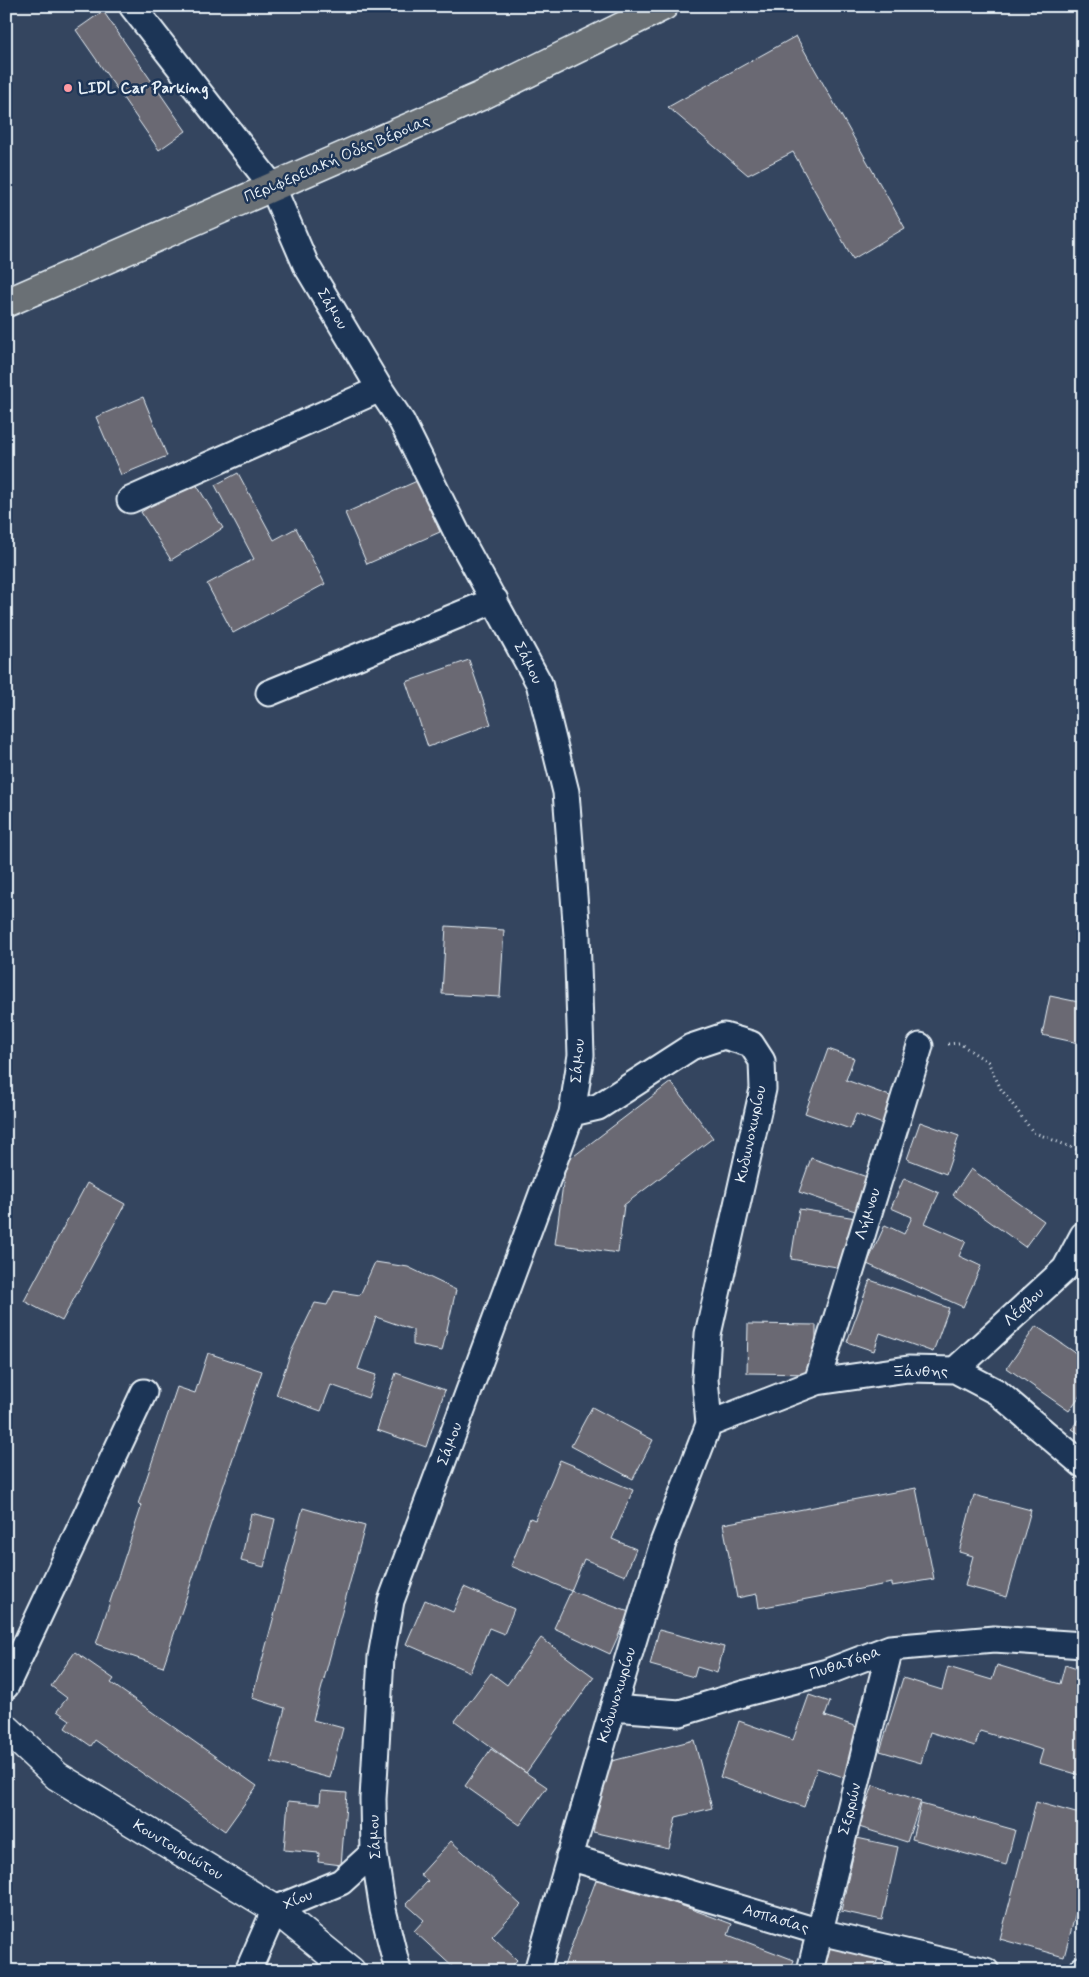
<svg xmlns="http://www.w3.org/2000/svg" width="1089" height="1977" viewBox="0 0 1089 1977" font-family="Mynerve,sans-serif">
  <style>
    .building { fill: #6a6973; stroke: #e8f1f8 }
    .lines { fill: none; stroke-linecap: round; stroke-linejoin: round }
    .street-casing { stroke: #e8f1f8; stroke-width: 29 }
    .secondary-casing { stroke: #e8f1f8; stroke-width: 31 }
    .primary-casing { stroke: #e8f1f8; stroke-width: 31 }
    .path { stroke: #e8f1f8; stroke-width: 3; stroke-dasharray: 1 4; stroke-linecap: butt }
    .street { stroke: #1d3557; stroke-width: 25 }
    .secondary { stroke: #1d3557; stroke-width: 28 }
    .primary { stroke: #6a7074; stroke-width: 28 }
    .poi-dot { fill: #ff9aa2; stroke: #1d3557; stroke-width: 2 }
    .labels { text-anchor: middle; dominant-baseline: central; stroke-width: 5; stroke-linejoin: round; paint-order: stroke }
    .poi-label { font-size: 16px; font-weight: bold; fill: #e8f1f8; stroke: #1d3557; text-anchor: start }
    .street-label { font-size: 16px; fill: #e8f1f8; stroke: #1d3557 }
  </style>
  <rect width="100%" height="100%" fill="#34455f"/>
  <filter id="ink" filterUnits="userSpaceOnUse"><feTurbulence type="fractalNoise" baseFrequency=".02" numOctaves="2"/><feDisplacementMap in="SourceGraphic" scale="10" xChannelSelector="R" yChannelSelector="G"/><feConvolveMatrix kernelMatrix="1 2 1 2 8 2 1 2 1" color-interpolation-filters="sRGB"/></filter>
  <g filter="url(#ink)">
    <path class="building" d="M103 11 186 131 159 150 76 30Z
      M796 36 905 228 853 259 793 152 748 175 668 107Z
      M143 397 167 456 121 475 96 417Z
      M238 473 274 540 296 528 325 584 233 633 207 584 254 559 215 485Z
      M193 479 223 528 171 560 141 512Z
      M417 481 440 532 367 564 345 513Z
      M469 660 491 724 428 747 406 682Z
      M446 926 504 930 500 997 442 994Z
      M1050 996 1083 1003V1044L1042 1035Z
      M828 1049 854 1058 846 1080 898 1099 888 1126 856 1114 850 1129 805 1113Z
      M671 1082 713 1138 624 1205 618 1253 555 1244 566 1162Z
      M1083 1117V1134L1076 1130Z
      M920 1122 959 1136 946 1174 907 1159Z
      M811 1158 873 1179 861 1213 799 1192Z
      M971 1169 1044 1221 1025 1247 953 1195Z
      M904 1178 939 1193 925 1223 966 1241 959 1256 981 1266 963 1307 867 1264 885 1225 904 1234 912 1217 891 1208Z
      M87 1183 125 1204 62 1321 24 1301Z
      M799 1209 856 1218 848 1269 791 1259Z
      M375 1262 408 1267 456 1290 442 1351 413 1345V1330L376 1317 358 1369 376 1375 368 1398 331 1385 321 1411 276 1395 291 1352 315 1303 327 1305 334 1291 360 1295Z
      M870 1280 949 1308 933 1352 880 1333 874 1351 847 1342Z
      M748 1324 816 1325V1374L747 1373Z
      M1036 1326 1083 1358V1391L1069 1411 1007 1368Z
      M208 1353 262 1371 163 1667 96 1644 142 1505 138 1504 177 1387 195 1393Z
      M396 1373 445 1390 426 1447 377 1430Z
      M592 1407 653 1440 633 1479 571 1446Z
      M1083 1412V1436L1072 1429Z
      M560 1460 633 1490 612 1539 636 1549 625 1576 584 1559 571 1591 511 1566 530 1518 535 1520Z
      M916 1488 934 1579 892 1586V1583L759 1608 757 1594 737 1598 723 1524Z
      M974 1495 1031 1510 1007 1597 965 1586 973 1556 959 1552Z
      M303 1508 365 1526 313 1720 343 1728 330 1778 271 1762 285 1708 252 1698Z
      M251 1513 275 1519 264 1567 241 1561Z
      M464 1587 514 1609 504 1634 489 1628 470 1672 406 1644 425 1600 453 1612Z
      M571 1591 629 1612 610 1654 554 1628Z
      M659 1630 724 1647 717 1673 697 1667 694 1677 650 1665Z
      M541 1638 594 1677 526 1773 455 1721 491 1673 507 1685Z
      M75 1652 114 1679 111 1683 257 1786 225 1831 95 1740 91 1746 65 1728 70 1720 57 1711 67 1698 51 1686Z
      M997 1665 1060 1684 1065 1665 1083 1671V1776L1039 1763 1043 1750 980 1731 975 1746 930 1732 921 1763 880 1751 903 1678 942 1690 948 1667 992 1680Z
      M809 1695 830 1702 825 1716 863 1729 846 1778 817 1768 804 1807 720 1777 739 1721 793 1740Z
      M694 1740 712 1808 676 1817 669 1849 593 1832 608 1762Z
      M491 1749 547 1787 520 1825 465 1786Z
      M873 1785 921 1801 907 1842 859 1827Z
      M321 1791 347 1793 341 1865 318 1862 319 1853 284 1850 288 1801 320 1804Z
      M1036 1802 1083 1815V1886L1064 1957 1000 1939Z
      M921 1804 1015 1830 1006 1865 912 1839Z
      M857 1838 898 1847 882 1920 841 1911Z
      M451 1841 521 1905 492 1936 517 1960 508 1971H457L414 1931 424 1920 406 1904 428 1881 420 1875Z
      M598 1875 732 1924 728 1935 794 1960 790 1971H651L642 1967 641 1971H562Z
      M826 1946 878 1958 874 1971H821Z
      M301 1963 309 1971H293Z"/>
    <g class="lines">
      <g class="street-casing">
        <path id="street" d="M132 6 272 186 306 265 380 389 402 422 457 533 539 683 566 792 577 935 581 1055 572 1113 391 1601 381 1657 373 1799 374 1852 383 1910 398 1971
          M130 500 380 389
          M269 693 495 600
          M572 1113 598 1107 691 1047 724 1036 751 1044 762 1061 763 1089 708 1334 705 1379 709 1424
          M955 1370 1065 1269 1083 1235
          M817 1382 920 1046
          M6 1686 144 1392
          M613 1708 680 1713 746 1693 827 1672 890 1648 994 1639 1083 1645
          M569 1857 820 1932 986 1971
          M248 1971 275 1909 341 1882 374 1852
          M537 1971 613 1708 663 1543 709 1424 817 1382 908 1369 955 1370 997 1392 1083 1465
          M810 1971 890 1648
          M1082 1971 1083 1969"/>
      </g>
      <g class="secondary-casing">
        <path id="secondary" d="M6 1728 57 1776 275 1909 351 1971"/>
      </g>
      <g class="primary-casing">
        <path id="primary" d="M6 303 481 96 664 6"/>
      </g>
      <path class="path" d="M948 1044 959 1043 988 1062 1001 1089 1033 1132 1078 1150 1083 1155"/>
      <use href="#street" class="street"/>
      <use href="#secondary" class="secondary"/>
      <use href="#primary" class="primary"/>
    </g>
  </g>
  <circle class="poi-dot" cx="68" cy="88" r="5"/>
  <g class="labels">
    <g class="poi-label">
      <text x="78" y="88">LIDL Car Parking</text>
    </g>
    <g class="street-label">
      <text transform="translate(337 159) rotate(-23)">Περιφερειακή Οδός Βέροιας</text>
      <text transform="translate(332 309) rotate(59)">Σάμου</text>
      <text transform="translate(528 663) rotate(63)">Σάμου</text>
      <text transform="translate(578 1061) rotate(-86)">Σάμου</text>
      <text transform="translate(751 1134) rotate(-78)">Κυδωνοχωρίου</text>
      <text transform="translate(868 1214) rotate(-73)">Λήμνου</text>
      <text transform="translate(1024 1307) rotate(-43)">Λέσβου</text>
      <text transform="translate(920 1372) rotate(-1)">Ξάνθης</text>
      <text transform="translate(450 1444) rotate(-70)">Σάμου</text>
      <text transform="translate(845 1663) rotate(-19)">Πυθαγόρα</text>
      <text transform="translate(617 1695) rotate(-73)">Κυδωνοχωρίου</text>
      <text transform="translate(850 1809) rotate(-76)">Σερρών</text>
      <text transform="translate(375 1837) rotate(-93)">Σάμου</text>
      <text transform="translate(178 1850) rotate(31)">Κουντουριώτου</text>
      <text transform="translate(298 1900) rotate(-23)">Χίου</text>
      <text transform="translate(776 1919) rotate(17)">Ασπασίας</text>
    </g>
  </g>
  <rect width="1089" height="1977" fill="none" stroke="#1d3557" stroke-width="25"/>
  <rect x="12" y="12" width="1064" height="1952" fill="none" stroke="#e8f1f8" stroke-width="2" filter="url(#ink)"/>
</svg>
